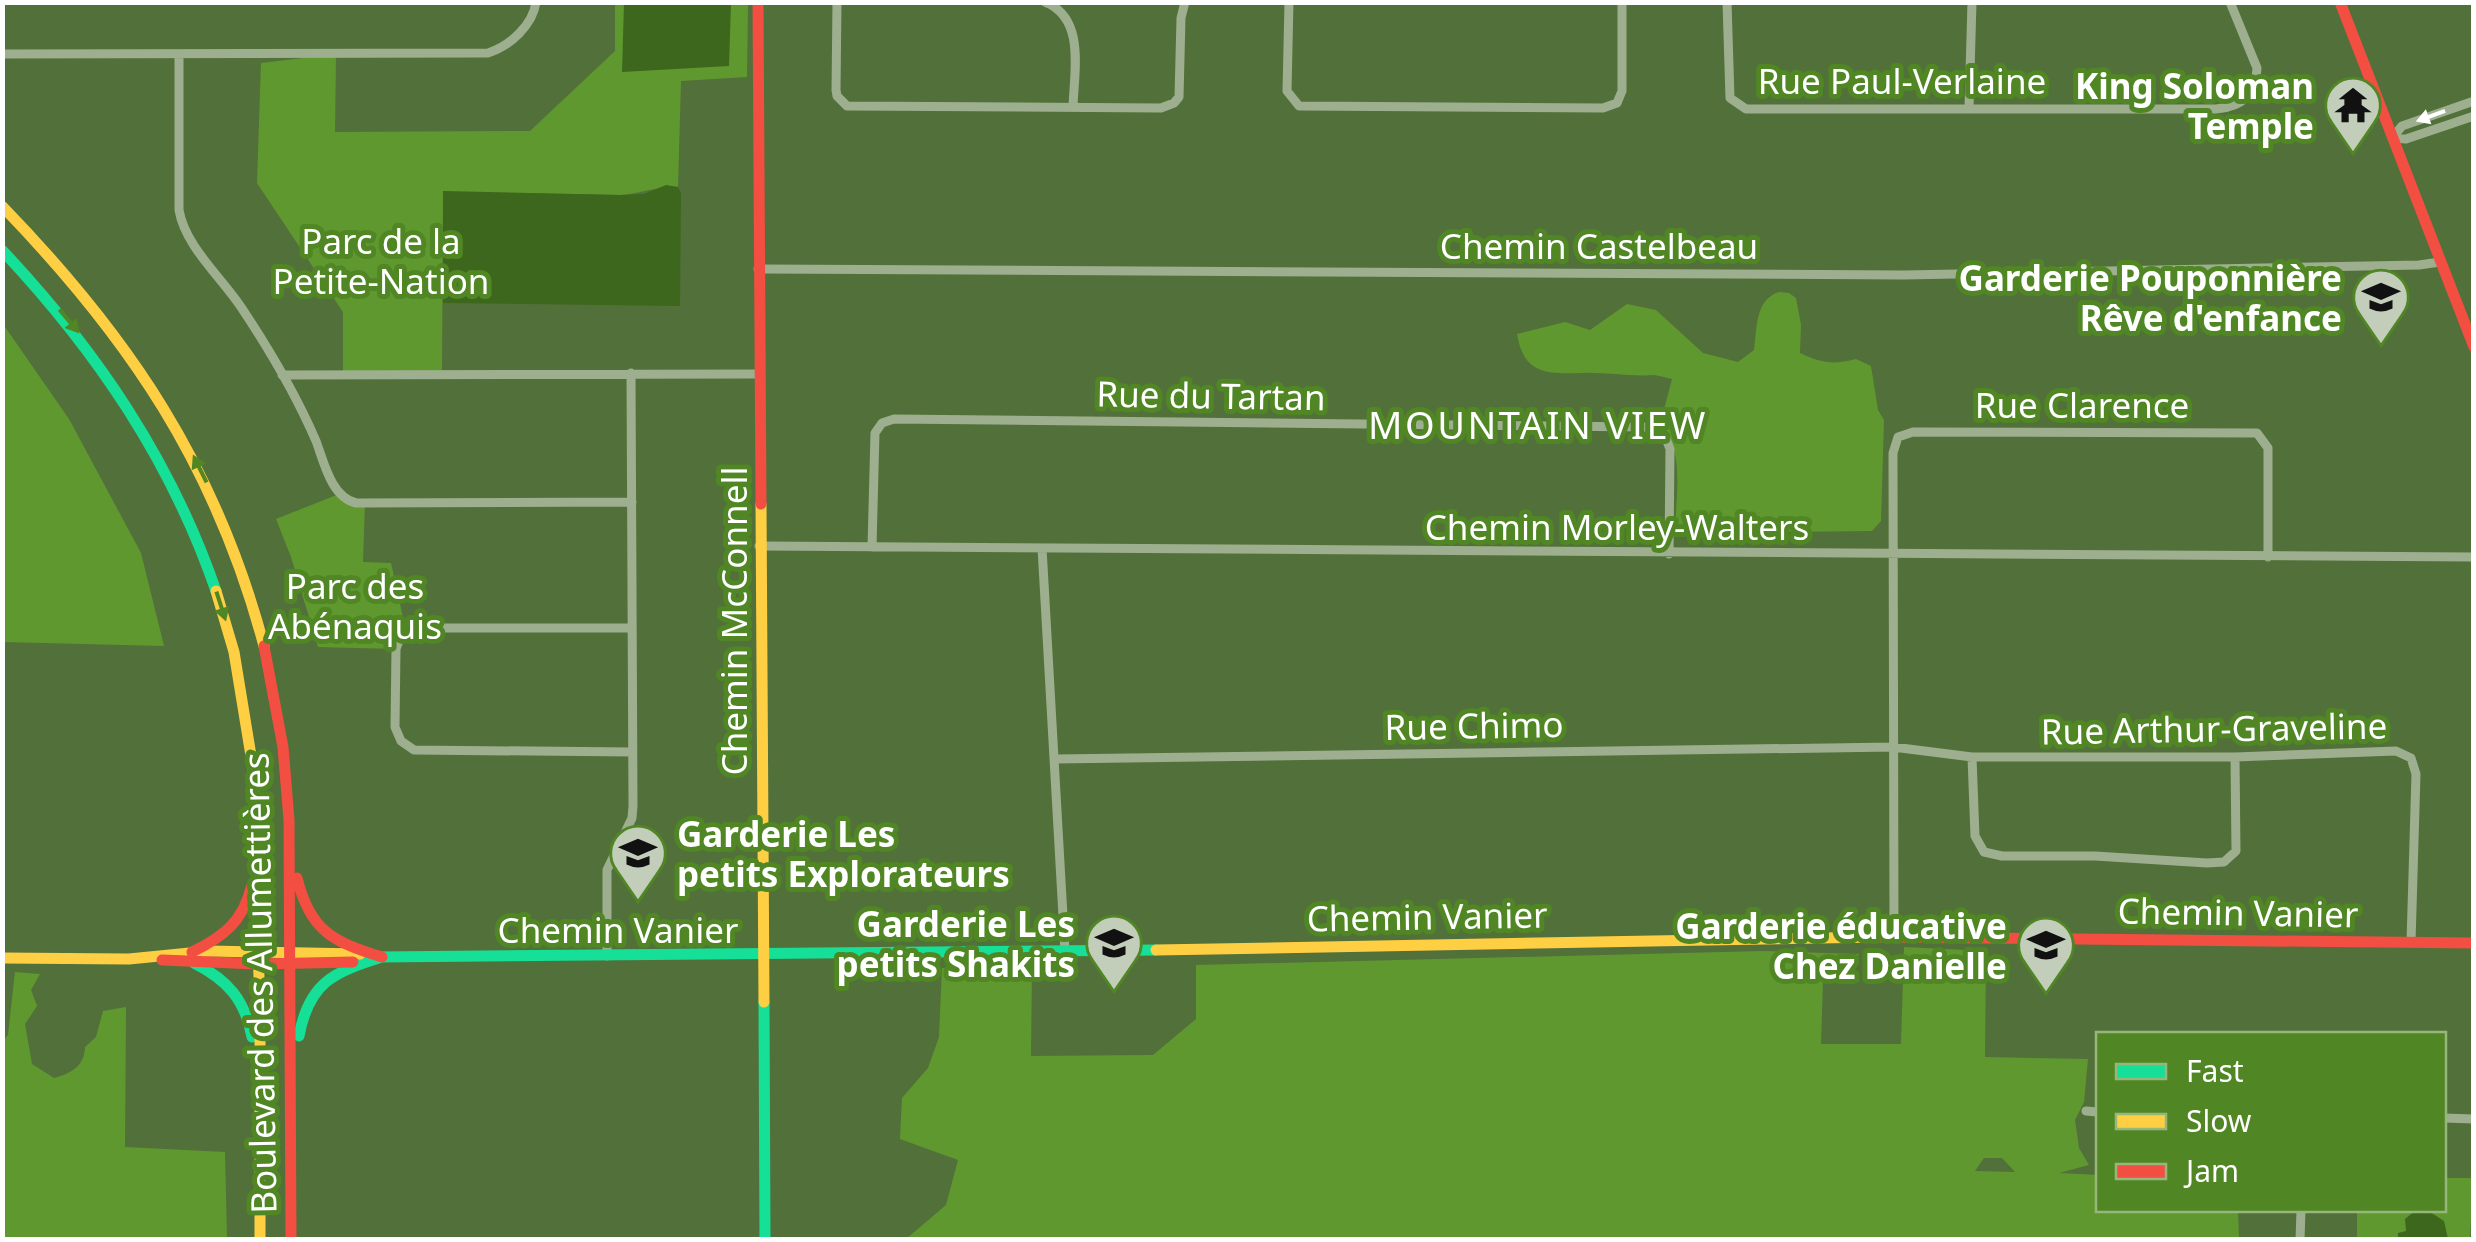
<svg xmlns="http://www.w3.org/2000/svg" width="2476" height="1242" viewBox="0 0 2476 1242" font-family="'Noto Sans',sans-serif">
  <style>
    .green { fill: #609830; fill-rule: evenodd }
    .water { fill: #3d671c }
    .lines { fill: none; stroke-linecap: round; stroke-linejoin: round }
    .street { stroke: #9daf8e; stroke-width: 9 }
    .fast { stroke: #16e098; stroke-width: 11 }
    .slow { stroke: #ffcf43; stroke-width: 11 }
    .jam { stroke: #f24e42; stroke-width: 11 }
    .oneway { fill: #fff }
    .oneway2 { fill: #508624 }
    .labels { text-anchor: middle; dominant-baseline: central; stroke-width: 10; stroke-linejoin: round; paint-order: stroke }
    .street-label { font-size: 35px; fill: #fff; stroke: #508624 }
    .poi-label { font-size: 35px; font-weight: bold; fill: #fff; stroke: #508624; text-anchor: end }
    .park-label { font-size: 35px; fill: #fff; stroke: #508624 }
    .neighbourhood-label { font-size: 38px; letter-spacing: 2.5px; fill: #fff; stroke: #508624 }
  </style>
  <rect width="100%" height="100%" fill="#52703a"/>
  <path class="green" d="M615 3H748L747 77 681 81 678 187C660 185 640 194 620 195L443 192 442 373 343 374V312L257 183 261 63 336 54 335 132 530 131 615 51Z
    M1779 292 1789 293 1796 298 1801 325 1800 353C1821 363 1833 365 1856 359L1871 366 1878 410 1884 420 1881 521 1872 531 1774 532 1761 536 1675 534C1675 501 1686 448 1660 425L1672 379 1655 375C1630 377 1606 372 1582 373 1547 374 1524 375 1517 334L1565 322 1590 330 1627 304 1656 310 1703 353 1738 362 1754 350C1757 329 1755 299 1779 292Z
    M3 324 69 419 141 553 164 646 3 642Z
    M339 494 365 502 363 562 391 563 406 631 396 649 318 647 291 557 276 519Z
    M1904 947 1986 951 1985 1057 2088 1059 2084 1102 2075 1120 2079 1148 2089 1165 2059 1173 2098 1175V1210H2238L2239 1239H906L946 1205 958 1160 900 1139 902 1098 928 1068 939 1037 942 968 1032 966 1031 1056 1153 1055 1196 1019V965L1763 951 1859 954 1850 982 1823 981 1821 1044H1901ZM1984 1158H2002L2015 1172 1975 1171Z
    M15 972 40 974 31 990 37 1006 25 1024 32 1064 54 1078C70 1074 85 1066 85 1047L96 1037 103 1011 126 1007 125 1147 225 1152 227 1239H3L2 1042 8 1035Z
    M2444 1178H2473L2470 1239 2357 1240V1210H2444Z"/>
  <path class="water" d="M624 3H731L729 66 622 72Z
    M666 185 678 187 681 193 680 306 443 303V191L620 195 644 194Z
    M2416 1210H2427L2444 1221 2448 1239H2398V1233L2406 1231 2405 1219Z"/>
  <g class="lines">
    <path class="street" d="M837 2 836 90 837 96 847 106 1161 108 1174 103 1179 97 1181 18 1185 2
      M1045 2C1086 18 1074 72 1073 107
      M1289 2 1287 91 1299 106 1603 108 1617 103 1622 91V2
      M1727 2 1730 98 1746 109H2216C2242 107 2256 94 2257 68L2230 2
      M2 54 488 53C510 46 533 25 536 2
      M179 54V210C185 246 221 277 241 307 269 349 296 395 316 441 324 462 331 497 356 503L632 502
      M1969 108 1972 2
      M2392 138 2402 126 2474 101
      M2392 138 2406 139 2474 116
      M758 269 1904 275 2419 265 2440 262
      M282 375 758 374
      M759 546 2474 557
      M872 547 875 433 882 423 894 419 1645 427 1665 436 1670 449 1669 554
      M1042 548 1065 951
      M632 628H413L401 635 396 649 395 727 401 741 414 750 632 752
      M1972 757 1975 836 1984 852 2002 856H2095L2207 863 2224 862 2236 851 2235 757
      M1056 759 1893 747 1972 757H2235L2396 751 2411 758 2416 774 2411 942
      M1894 937 1893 453 1898 437 1913 432 2257 433 2268 448V557
      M607 956V870L632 818 633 806 631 373
      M2086 1111 2098 1112
      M2444 1118 2474 1119
      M2300 1240 2301 1210"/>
    <path class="fast" d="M2 250C96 350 171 460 216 591
      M378 957 1156 950
      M194 963C228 980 245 1000 252 1037
      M764 1002 765 1240
      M299 1036C309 982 334 972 382 957"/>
    <path class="slow" d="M2 206C130 338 216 466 264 646
      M761 504 764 1002
      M216 591 234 652 254 774 260 1018V1240
      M1156 950 1877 937
      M2 958 129 959 210 951 360 954"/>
    <path class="jam" d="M758 2 761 504
      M2340 2 2474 347
      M264 646 283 747 289 820 291 1240
      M297 878C310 931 333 942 382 957
      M1877 937 2474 943
      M192 952C225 936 243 921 252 885
      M162 960 259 964 353 962"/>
  </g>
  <defs><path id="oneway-solid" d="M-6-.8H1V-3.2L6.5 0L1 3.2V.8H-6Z" transform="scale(2.5)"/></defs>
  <use class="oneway" href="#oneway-solid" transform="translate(2431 116) rotate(160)"/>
  <g class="oneway2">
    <use href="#oneway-solid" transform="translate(69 321) rotate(50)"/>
    <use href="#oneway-solid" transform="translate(200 469) rotate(-116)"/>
    <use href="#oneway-solid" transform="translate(221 606) rotate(72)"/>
  </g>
  <defs>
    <g id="temple-pin" transform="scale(2.875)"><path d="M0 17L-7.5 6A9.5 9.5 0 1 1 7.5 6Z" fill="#c2cdba" stroke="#508624"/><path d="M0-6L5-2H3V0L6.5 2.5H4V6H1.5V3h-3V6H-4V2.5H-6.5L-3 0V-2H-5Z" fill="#111"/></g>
    <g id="school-pin" transform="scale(2.875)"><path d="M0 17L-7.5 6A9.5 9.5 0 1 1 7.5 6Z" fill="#c2cdba" stroke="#508624"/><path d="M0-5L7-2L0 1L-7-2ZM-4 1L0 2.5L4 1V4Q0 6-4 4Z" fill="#111"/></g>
  </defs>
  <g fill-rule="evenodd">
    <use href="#temple-pin" x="2353" y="105"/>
    <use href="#school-pin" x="2381" y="297"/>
    <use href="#school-pin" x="638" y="853"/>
    <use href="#school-pin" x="1114" y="943"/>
    <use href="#school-pin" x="2046" y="945"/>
  </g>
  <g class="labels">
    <g class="street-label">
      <text x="1902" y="80">Rue Paul-Verlaine</text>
      <text x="1599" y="245">Chemin Castelbeau</text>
      <text transform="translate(1211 395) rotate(1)">Rue du Tartan</text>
      <text x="2082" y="404">Rue Clarence</text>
      <text x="1617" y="526">Chemin Morley-Walters</text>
      <text transform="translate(733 621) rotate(-90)">Chemin McConnell</text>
      <text transform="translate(1474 725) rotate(-1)">Rue Chimo</text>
      <text transform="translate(2214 728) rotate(-1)">Rue Arthur-Graveline</text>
      <text transform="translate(2238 912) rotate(1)">Chemin Vanier</text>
      <text transform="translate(1427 916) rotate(-1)">Chemin Vanier</text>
      <text x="618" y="929">Chemin Vanier</text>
      <text transform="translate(259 983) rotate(-91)">Boulevard des Allumettières</text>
    </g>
    <g class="poi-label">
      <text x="2314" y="85">King Soloman<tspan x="2314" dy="40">Temple</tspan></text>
      <text x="2342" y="277">Garderie Pouponnière<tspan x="2342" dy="40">Rêve d'enfance</tspan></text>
      <text x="677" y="833" text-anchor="start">Garderie Les<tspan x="677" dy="40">petits Explorateurs</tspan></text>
      <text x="1075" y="923">Garderie Les<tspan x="1075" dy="40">petits Shakits</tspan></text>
      <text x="2007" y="925">Garderie éducative<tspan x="2007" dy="40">Chez Danielle</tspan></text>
    </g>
    <g class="park-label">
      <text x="381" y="240">Parc de la<tspan x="381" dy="40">Petite-Nation</tspan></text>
      <text x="355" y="585">Parc des<tspan x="355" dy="40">Abénaquis</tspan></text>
    </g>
    <g class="neighbourhood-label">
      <text x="1538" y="424">MOUNTAIN VIEW</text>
    </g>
  </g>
  <rect width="2476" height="1242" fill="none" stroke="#ffffff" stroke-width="10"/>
  <rect x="2096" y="1032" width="350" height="180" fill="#508624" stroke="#96b67c" stroke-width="2.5"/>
  <rect x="2116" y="1064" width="50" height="15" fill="#16e098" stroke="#96b67c" stroke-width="2.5"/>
  <text x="2186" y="1082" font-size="30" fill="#ffffff">Fast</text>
  <rect x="2116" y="1114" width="50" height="15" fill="#ffcf43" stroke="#96b67c" stroke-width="2.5"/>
  <text x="2186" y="1132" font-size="30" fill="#ffffff">Slow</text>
  <rect x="2116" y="1164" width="50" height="15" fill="#f24e42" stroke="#96b67c" stroke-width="2.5"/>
  <text x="2186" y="1182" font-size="30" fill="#ffffff">Jam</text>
</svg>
